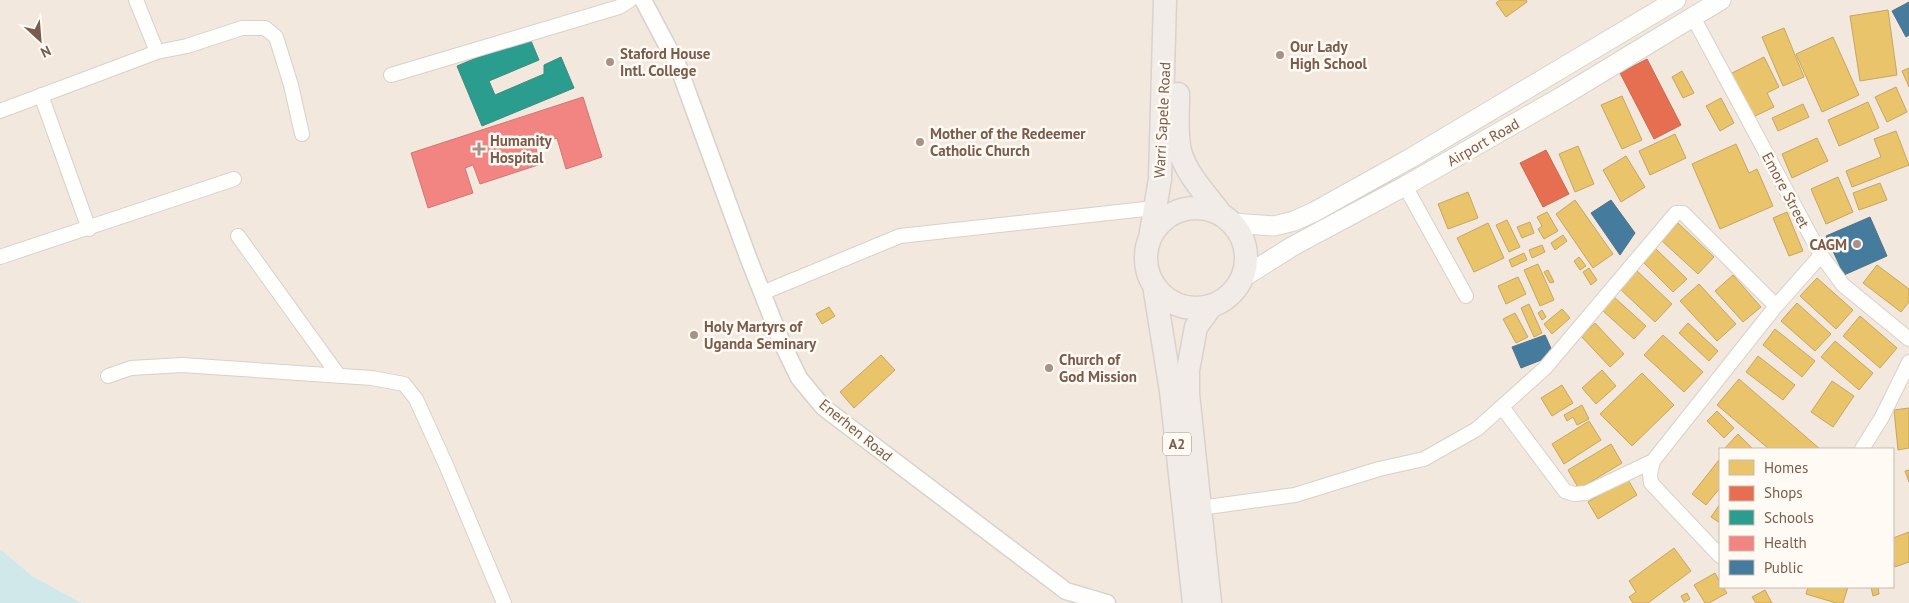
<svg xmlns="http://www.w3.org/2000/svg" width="1909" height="603" viewBox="0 0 1909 603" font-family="'PT Sans',sans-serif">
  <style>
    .residential { fill: #f2e8de; fill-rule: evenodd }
    .water { fill: #d0e8ea }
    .homes { fill: #e9c46a; stroke: #c8a561 }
    .shops { fill: #e76f51; stroke: #c66950 }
    .schools { fill: #2a9d8f; stroke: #428a7b }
    .health { fill: #f28482; stroke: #ce7872 }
    .public { fill: #457b9d; stroke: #557285 }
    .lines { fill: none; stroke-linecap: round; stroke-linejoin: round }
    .minor-casing { stroke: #d7d1cb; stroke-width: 16 }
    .tertiary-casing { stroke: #d7d1cb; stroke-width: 19 }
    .secondary-casing { stroke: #d9d2cb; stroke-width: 21 }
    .trunk-casing { stroke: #dad1cc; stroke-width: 25 }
    .minor { stroke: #fefefd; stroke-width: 14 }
    .tertiary { stroke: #fefefd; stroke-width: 16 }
    .secondary { stroke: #fefefd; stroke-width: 19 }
    .trunk { stroke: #f2ece8; stroke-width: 22 }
    .poi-dot { fill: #a69286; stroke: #fffaf3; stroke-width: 2 }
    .labels { text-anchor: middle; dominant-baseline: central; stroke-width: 5; stroke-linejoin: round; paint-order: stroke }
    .shield { fill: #fffaf3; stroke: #a28b7f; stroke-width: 1 }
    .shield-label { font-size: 14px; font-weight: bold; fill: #7a5c4d }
    .poi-label { font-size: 15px; font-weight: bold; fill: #7a5c4d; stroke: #fffaf3; text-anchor: start }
    .street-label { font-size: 15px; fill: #7a5c4d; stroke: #fffaf3 }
  </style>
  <rect width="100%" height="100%" fill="#f9f5f0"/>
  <path class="residential" d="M0 0H1909V603H82L32 576 0 549ZM1720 449H1893V587H1720Z"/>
  <path class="water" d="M0 549 32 576 82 603H0Z"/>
  <path class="homes" d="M1500 0H1526L1527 2 1506 17 1496 3Z
    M1888 10 1897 75 1860 81 1850 16Z
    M1784 28 1804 77 1783 86 1762 37Z
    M1833 37 1859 95 1822 112 1796 54Z
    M1764 57 1779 87 1767 93 1774 107 1751 118 1730 74Z
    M1909 68V87L1902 71Z
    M1682 71 1694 93 1683 98 1672 77Z
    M1896 87 1907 112 1887 122 1875 97Z
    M1622 96 1642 140 1622 149 1601 105Z
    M1721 98 1734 123 1720 131 1706 106Z
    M1868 102 1879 128 1839 146 1828 120Z
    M1803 104 1809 117 1778 131 1772 118Z
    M1896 131 1909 165 1852 187 1846 171 1881 157 1874 139Z
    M1675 134 1686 158 1650 175 1639 151Z
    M1817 138 1828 161 1792 178 1782 154Z
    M1736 144 1749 173 1757 169 1773 206 1720 229 1692 164Z
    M1578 146 1594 184 1575 192 1559 154Z
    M1626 156 1645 187 1621 202 1603 170Z
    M1838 177 1853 212 1826 224 1811 189Z
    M1880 183 1887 200 1859 210 1853 193Z
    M1468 192 1478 218 1448 229 1438 204Z
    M1575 200 1613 254 1593 268 1556 214Z
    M1547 212 1558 231 1544 239 1538 229 1542 226 1537 217Z
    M1787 212 1803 251 1789 256 1773 218Z
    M1507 220 1520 247 1509 252 1496 225Z
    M1530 222 1534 233 1522 238 1517 227Z
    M1488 223 1504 258 1474 272 1457 238Z
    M1678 223 1714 257 1698 274 1662 241Z
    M1563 235 1567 241 1555 250 1551 243Z
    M1542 245 1545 252 1532 258 1529 250Z
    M1654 247 1687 279 1673 292 1641 260Z
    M1524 253 1527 260 1512 267 1509 260Z
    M1579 257 1586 266 1580 270 1574 261Z
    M1538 264 1554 300 1540 306 1524 270Z
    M1877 265 1909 289V302L1901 312 1863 283Z
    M1589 268 1597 280 1591 285 1583 272Z
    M1548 270 1554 282 1550 283 1544 272Z
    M1636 270 1672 304 1655 322 1619 288Z
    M1733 275 1761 307 1743 322 1715 291Z
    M1518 277 1526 294 1506 304 1498 286Z
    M1817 278 1853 310 1836 329 1800 296Z
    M1699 284 1736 324 1717 341 1680 301Z
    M1614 297 1646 326 1634 339 1602 310Z
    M1797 303 1831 334 1815 351 1781 321Z
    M1529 304 1542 333 1534 337 1521 308Z
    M829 307 835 316 822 324 816 314Z
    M1562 309 1570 318 1552 334 1544 324Z
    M1542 310 1546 317 1542 320 1538 313Z
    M1515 313 1528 337 1516 343 1503 319Z
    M1860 316 1897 348 1880 368 1843 336Z
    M1595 323 1624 354 1610 367 1581 336Z
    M1688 323 1718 351 1709 361 1679 333Z
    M1775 329 1815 361 1802 377 1763 345Z
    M1663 335 1703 372 1684 392 1644 355Z
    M1835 341 1873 373 1859 390 1821 357Z
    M881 355 895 370 854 408 840 392Z
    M1758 356 1795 385 1783 400 1746 372Z
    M1602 370 1616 386 1596 404 1582 388Z
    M1642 373 1674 405 1632 446 1600 414Z
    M1739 379 1820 449H1769L1717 405Z
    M1832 381 1854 396 1833 427 1811 412Z
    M1562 385 1573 403 1552 416 1541 398Z
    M1582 405 1589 419 1577 425 1573 417 1567 421 1564 415Z
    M1909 408V448L1898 450 1894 410Z
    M1717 411 1734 428 1724 438 1707 421Z
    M1589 421 1601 440 1564 464 1552 444Z
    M1738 434 1753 449H1724Z
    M1611 444 1622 463 1579 489 1568 470Z
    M1719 460 1720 488 1706 505 1692 494Z
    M1909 470V482L1905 471Z
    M1627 478 1637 495 1598 519 1588 502Z
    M1720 504V523L1711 517Z
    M1909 532V562L1895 567 1893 561V538Z
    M1674 548 1691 571 1648 603H1633L1629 597 1636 592 1629 581Z
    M1715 573 1720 582V587H1723L1727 593 1709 603H1705L1694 585Z
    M1808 587H1848L1843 603H1836L1806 594Z
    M1871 587H1878L1879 594 1873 596Z
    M1765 590 1772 603H1756L1752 597Z
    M1687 593 1690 599 1684 602 1681 596Z"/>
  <path class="shops" d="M1647 59 1681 125 1654 139 1620 73Z
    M1546 150 1569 194 1543 207 1520 163Z"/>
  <path class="schools" d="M529 36 539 60 489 81 495 95 544 74V65L561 57 574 88 482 126 457 66Z"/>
  <path class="health" d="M583 97 602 157 566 169 557 138 535 145 541 164 480 184 473 165 465 168 473 193 428 208 411 153Z"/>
  <path class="public" d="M1909 2V35L1906 37 1892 11Z
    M1611 200 1635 233 1620 255 1591 213Z
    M1870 217 1887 256 1844 275 1826 236Z
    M1545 335 1554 355 1521 368 1512 347Z"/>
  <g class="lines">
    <g class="minor-casing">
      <path id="minor" d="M136 0 157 52
        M1693 17 1821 255 1843 285 1909 339
        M391 75 619 7 630 0
        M41 95 89 229
        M0 111 157 52 187 46 242 28H265L276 37 291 85 302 134
        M1405 186 1466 296
        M238 236 339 376
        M0 257 234 179
        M762 293 900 236 1154 208
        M108 376 131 368 182 365 372 378 404 384 416 399 446 465 504 603
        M1502 407 1565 491 1574 494 1586 493 1653 461
        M1862 449 1882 417 1909 362
        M1200 508 1295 495 1379 469 1424 459 1477 429 1545 368 1676 213H1683L1776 306
        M1720 556 1651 483 1650 474 1653 461 1776 306 1821 255"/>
    </g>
    <g class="tertiary-casing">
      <path id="tertiary" d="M643 0 678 66 748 257 782 343 799 378 823 407 1066 591 1107 603"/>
    </g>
    <g class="secondary-casing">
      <path id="secondary" d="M1233 223 1274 226 1294 221 1314 212 1411 158 1676 0
        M1242 278 1293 246 1405 186 1561 97 1721 0"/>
    </g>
    <g class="trunk-casing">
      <path id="trunk" d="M1178 94C1178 113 1176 133 1180 151 1186 174 1206 194 1220 213
        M1146 258a50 50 0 1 1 100 0a50 50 0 1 1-100 0Z
        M1150 238 1160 179 1165 0
        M1154 285 1171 391 1194 603
        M1210 603 1188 394V370L1196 327 1212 305"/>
    </g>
    <use href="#minor" class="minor"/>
    <use href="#tertiary" class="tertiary"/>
    <use href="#secondary" class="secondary"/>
    <use href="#trunk" class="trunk"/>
  </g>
  <g class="poi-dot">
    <circle cx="1280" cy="55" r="5"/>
    <circle cx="610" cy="62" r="5"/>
    <circle cx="920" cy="142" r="5"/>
    <path d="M476.5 141.5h5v5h5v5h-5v5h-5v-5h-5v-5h5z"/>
    <circle cx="1857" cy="244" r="5"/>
    <circle cx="694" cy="335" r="5"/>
    <circle cx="1049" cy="368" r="5"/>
  </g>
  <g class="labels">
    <rect class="shield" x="1163" y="432.5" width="28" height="23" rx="4"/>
    <g class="shield-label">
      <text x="1177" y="444">A2</text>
    </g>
    <g class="poi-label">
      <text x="1290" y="46">Our Lady<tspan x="1290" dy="17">High School</tspan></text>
      <text x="620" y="53">Staford House<tspan x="620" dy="17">Intl. College</tspan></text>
      <text x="930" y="133">Mother of the Redeemer<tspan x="930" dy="17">Catholic Church</tspan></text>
      <text x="490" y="140">Humanity<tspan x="490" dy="17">Hospital</tspan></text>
      <text x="1847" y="244" text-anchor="end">CAGM</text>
      <text x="704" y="326">Holy Martyrs of<tspan x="704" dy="17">Uganda Seminary</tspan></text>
      <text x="1059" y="359">Church of<tspan x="1059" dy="17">God Mission</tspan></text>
    </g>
    <g class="street-label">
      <text transform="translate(1162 120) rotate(-87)">Warri Sapele Road</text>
      <text transform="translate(1483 142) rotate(-30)">Airport Road</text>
      <text transform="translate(1786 190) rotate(62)">Emore Street</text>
      <text transform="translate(856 430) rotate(39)">Enerhen Road</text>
    </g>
  </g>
  <rect x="1719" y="448" width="175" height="140" fill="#fffaf3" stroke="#cabbb1"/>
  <rect x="1729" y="460" width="25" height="15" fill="#e9c46a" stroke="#cabbb1"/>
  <text x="1764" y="473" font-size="15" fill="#7a5c4d">Homes</text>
  <rect x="1729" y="486" width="25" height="15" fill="#e76f51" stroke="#cabbb1"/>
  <text x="1764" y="498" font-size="15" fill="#7a5c4d">Shops</text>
  <rect x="1729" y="510" width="25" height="15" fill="#2a9d8f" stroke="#cabbb1"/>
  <text x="1764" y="523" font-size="15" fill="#7a5c4d">Schools</text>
  <rect x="1729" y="536" width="25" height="15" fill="#f28482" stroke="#cabbb1"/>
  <text x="1764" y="548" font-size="15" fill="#7a5c4d">Health</text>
  <rect x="1729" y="560" width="25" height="15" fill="#457b9d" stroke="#cabbb1"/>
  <text x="1764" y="573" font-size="15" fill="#7a5c4d">Public</text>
  <g transform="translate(40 40) rotate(154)" stroke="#fffaf3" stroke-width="4" paint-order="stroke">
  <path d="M0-4L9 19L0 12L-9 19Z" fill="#7a5c4d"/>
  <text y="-8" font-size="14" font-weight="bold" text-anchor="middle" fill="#7a5c4d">N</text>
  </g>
</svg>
